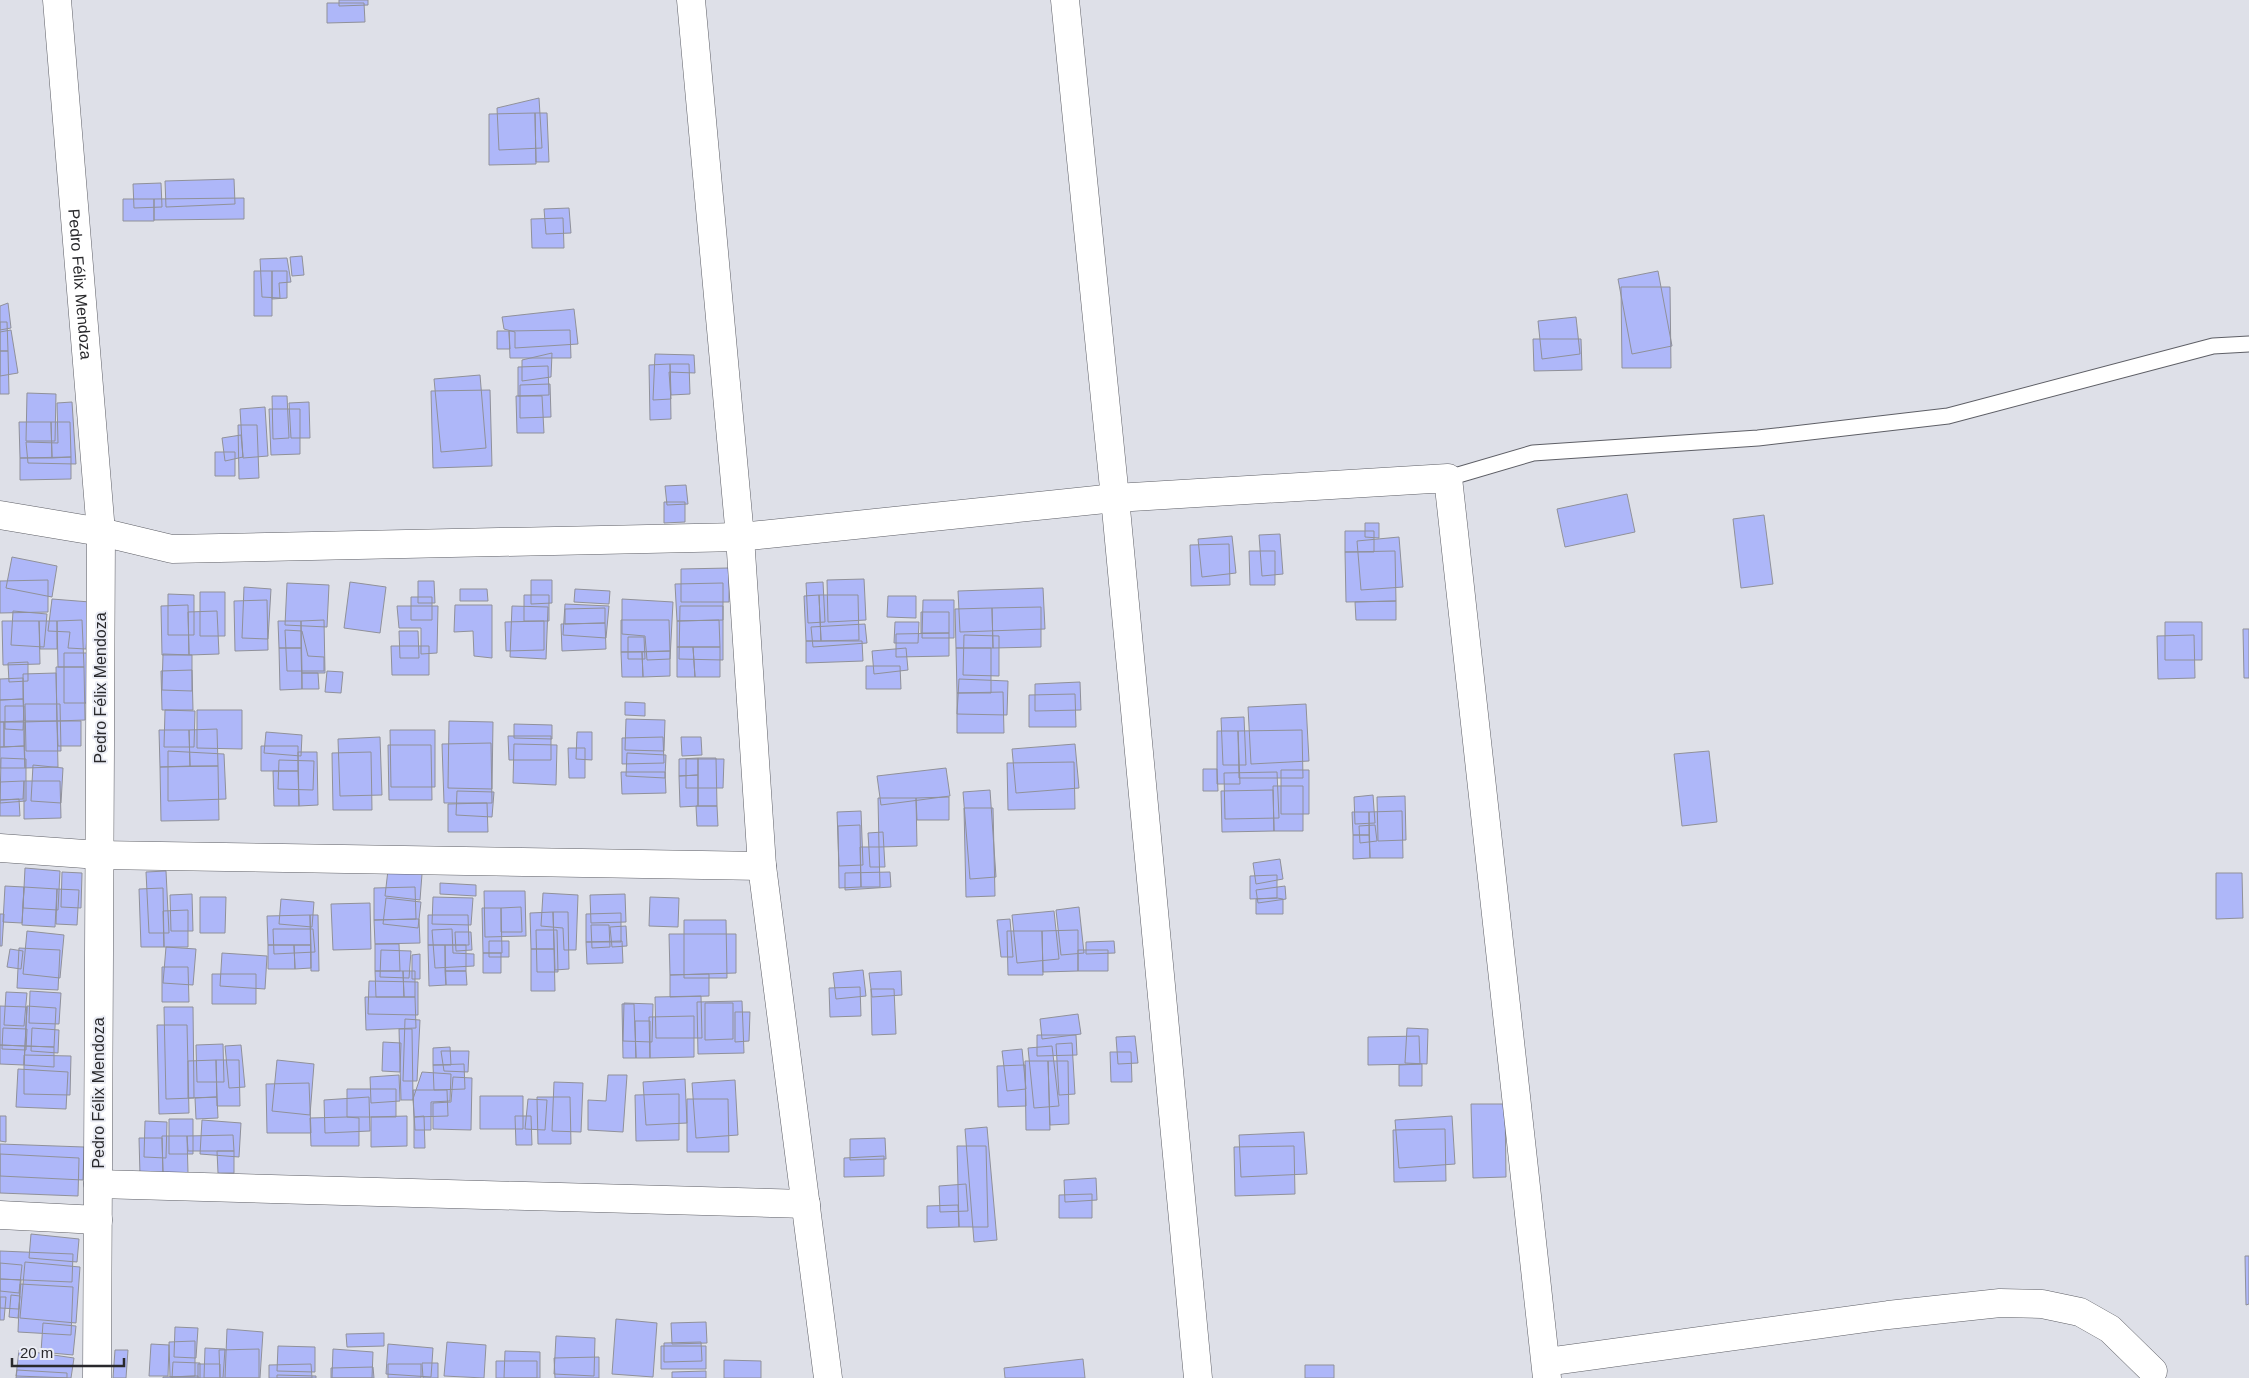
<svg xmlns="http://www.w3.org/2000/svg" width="2249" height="1378" viewBox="0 0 2249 1378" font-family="Arial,sans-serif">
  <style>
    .building { fill: #aeb7f9; stroke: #909199 }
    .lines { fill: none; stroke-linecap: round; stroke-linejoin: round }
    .lane-casing { stroke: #5e5f66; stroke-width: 17 }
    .street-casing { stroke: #5e5f66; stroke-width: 29 }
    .lane { stroke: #fff; stroke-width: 15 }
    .street { stroke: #fff; stroke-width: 28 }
    .labels { text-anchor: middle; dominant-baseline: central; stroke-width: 4; stroke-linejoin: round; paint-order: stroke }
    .street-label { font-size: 16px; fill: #29292c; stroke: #ebedf5 }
  </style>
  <rect width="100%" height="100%" fill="#dee0e8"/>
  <path class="building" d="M339 0H368V5L339 6Z
    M327 3H364L365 22 327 23Z
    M539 98 542 148 499 150 497 108Z
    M535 113H547L549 162H536Z
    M535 113 536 164 489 165V114Z
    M234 179 235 204 166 207 165 181Z
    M161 183 162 207 134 208 133 184Z
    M244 198V219L154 220V199Z
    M123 199H154V221H123Z
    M569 208 571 233 546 234 544 209Z
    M563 218 564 248H532L531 219Z
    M302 256 304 275 292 276 290 257Z
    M287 258 291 282 279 283 280 298 262 297 260 259Z
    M254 271H272V316H254Z
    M272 271H287V298L272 299Z
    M1658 271 1672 346 1632 354 1618 279Z
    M1621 287H1670L1671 368H1622Z
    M8 303 11 328 0 330V306Z
    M574 309 578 344 515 348V332L504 329 502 317Z
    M1576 317 1580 354 1542 359 1538 321Z
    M0 322H7L8 351H0Z
    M11 330 18 373 0 376V332Z
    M570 330 571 358H510L509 331Z
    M497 331H509L510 349H497Z
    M1533 339H1581L1582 370 1534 371Z
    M0 351H8L9 394H0Z
    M552 353 551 377 522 381V360Z
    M655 354 694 355 695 373 669 372 671 399 653 400Z
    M670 364H689L690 394 671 395Z
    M670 364 671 419 650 420 649 365Z
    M548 366 549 395 518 396V367Z
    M480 375 486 448 441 452 434 379Z
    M550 384 551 417 520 418V385Z
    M490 390 492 466 433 468 431 391Z
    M27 393 56 394 55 441H26Z
    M272 396H287L289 438 273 439Z
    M516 396H542L544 433H517Z
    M72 402 76 464 28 463 26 442 58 443 57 403Z
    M309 402 310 438H291L289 403Z
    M265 407 268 456 243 458 240 409Z
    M269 409H300V454L271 455Z
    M19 422H51L52 458H20Z
    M51 422H70L71 457 52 458Z
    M238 425H257L259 478 239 479Z
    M241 435 243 457 225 461 222 438Z
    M215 452H235V476H215Z
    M71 457V479L20 480V458Z
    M686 485 688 504 667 505 665 486Z
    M1627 494 1635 532 1565 547 1557 509Z
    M664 502H685V522L664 523Z
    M1764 515 1773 584 1741 588 1733 519Z
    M1365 523H1379V538L1365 537Z
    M1345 531H1374V552H1345Z
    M1280 534 1283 574 1262 576 1259 535Z
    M1232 536 1236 573 1202 577 1198 539Z
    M1399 537 1403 587 1361 590 1357 541Z
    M1229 544 1230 585 1191 586 1190 545Z
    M1249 551H1275V585H1250Z
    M1395 551 1396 601 1346 602 1345 552Z
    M12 557 57 566 52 597 6 588Z
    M729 568V602H681V569Z
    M864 579 866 620 828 622 827 580Z
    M48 580V612L0 613V581Z
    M531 580H552V603L531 604Z
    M418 581H434L435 603H418Z
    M350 582 386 587 380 633 344 628Z
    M823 582 825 622 808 623 806 583Z
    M287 583 329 585 327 627 285 625Z
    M723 583V620L677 621 675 584Z
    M244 587 271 589 268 639 242 638Z
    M1043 588 1045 629 960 632 958 591Z
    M460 589H487L488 601H460Z
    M575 589 610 591 609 604 574 602Z
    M200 592H225V636H200Z
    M168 594 194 595V635H168Z
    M524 595H549V621H524Z
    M819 595H858L859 640 821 641Z
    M819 595 821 641H806L804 596Z
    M888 596H916V618L887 617Z
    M411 597H432V620H411Z
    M52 599 90 602 86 649 68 648 70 632 48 631Z
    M622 599 673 602 670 659 647 660 645 636 622 634Z
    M267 600 268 650 235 651 234 601Z
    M923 600H954V638H922Z
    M1396 601V620H1356L1355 602Z
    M565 604 609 606 606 638 563 635Z
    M188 605 189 655H162L161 606Z
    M455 605H492V658L474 656 473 631 454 632Z
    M397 606H438L437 653 421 654V628H399Z
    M512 606 548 607 546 659 510 657Z
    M680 606H723V660L679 659Z
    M1041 607V647L993 648 992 608Z
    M605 608V623L565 624V609Z
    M992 608 993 648H956L955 609Z
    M13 611 47 614 44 647 11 645Z
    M217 611 219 654 189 655 188 612Z
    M921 612H949V633H921Z
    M82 620 84 667H58L57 621Z
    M324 620 325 673H302L301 621Z
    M621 620H669L670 651 621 652Z
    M719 620 720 647H677V621Z
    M2 621H39L40 664 3 665Z
    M39 621H57V649H40Z
    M278 621H301V648H279Z
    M544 621V650L506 651 505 622Z
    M895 622H919L918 643H894Z
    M2165 622H2202V660H2165Z
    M605 623 606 649 562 651 561 624Z
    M865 624 867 643 813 647 811 627Z
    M2243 629H2249V678H2244Z
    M285 630 302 631 308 656 324 657V671H287Z
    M399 631H418L419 658H400Z
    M949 633V656L896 657V634Z
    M964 635 999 636V676L963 675Z
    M2194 635 2195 678 2158 679 2157 636Z
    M628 637H644L645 659H628Z
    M806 641H862L863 661 806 663Z
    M391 646H429V675H392Z
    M677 647H693L695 677H677Z
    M693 647H720V677H695Z
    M279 648H301L302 689 280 690Z
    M906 648 908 670 874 674 872 651Z
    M956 648H991V693H957Z
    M670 651V676L643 677 642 652Z
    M621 652H642L643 677H622Z
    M64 653H87V703H64Z
    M163 654 192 655V691L162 690Z
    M28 662V681L9 682 8 663Z
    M866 666H900L901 689H866Z
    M56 667H84L85 720 57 721Z
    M192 670 193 710H162L161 671Z
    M327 671 343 672 341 693 325 692Z
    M56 673 57 721H24L23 674Z
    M302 673H318L319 689H302Z
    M23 678V699L0 700V679Z
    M959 679 1008 681 1007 715 957 714Z
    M1080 682 1081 710 1035 711V684Z
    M1003 692 1004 733H957V693Z
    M1075 694 1076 727H1029V695Z
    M23 699 24 721 0 722V700Z
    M625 702 645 703V716L625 715Z
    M25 704H60L61 751H26Z
    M1306 704 1309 761 1251 764 1248 707Z
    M5 706H24L23 730 5 729Z
    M165 710 195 711 194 747H164Z
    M197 710H242V749L197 748Z
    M1244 717 1246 765H1223L1221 718Z
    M626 719 665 720 664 751 625 750Z
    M57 721H81V746H58Z
    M57 721 58 767 25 768 24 722Z
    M449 721 493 722 492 789 448 788Z
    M0 722H4V747H0Z
    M4 722H24V746L4 747Z
    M514 724 552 725V739L514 738Z
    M217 729 218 766H190L189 730Z
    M159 730H189L190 766 160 767Z
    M390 730H435V787H391Z
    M1302 730 1303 778H1239L1238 731Z
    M1217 731H1238L1240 784H1217Z
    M266 732 302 735 301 756 264 753Z
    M577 732H592V760L576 759Z
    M508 736H551V760H509Z
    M380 737 382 795 340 796 338 739Z
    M663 737 664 763 622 764V738Z
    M681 737H701L702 755 682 756Z
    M491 743 492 803H444L442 744Z
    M514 744 557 745 556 785 513 783Z
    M1075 744 1079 788 1016 793 1012 749Z
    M388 745H431L432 800H389Z
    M24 746 25 768H0V747Z
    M261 746H298V771H261Z
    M568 748H585V778H569Z
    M168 751 224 754 226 799 168 801Z
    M1709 751 1717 822 1682 826 1674 754Z
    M298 752H317L318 805 299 806Z
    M371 752 372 810H333L332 753Z
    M627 753 666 755 665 778 626 776Z
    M1 758 26 759V801L0 803Z
    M698 758H716L717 806H698Z
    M698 758V775L679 776V759Z
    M686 759H724L723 788H686Z
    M279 760 314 761 313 790 278 789Z
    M1074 762 1075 809 1008 810 1007 763Z
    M33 765 63 768 61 803 31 801Z
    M218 766 219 820 161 821 160 767Z
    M946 768 950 796 881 805 877 776Z
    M1203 769H1217L1218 791H1203Z
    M1281 770H1309V814H1281Z
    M273 771H298L299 806H274Z
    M621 772H665L666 793 622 794Z
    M1277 772 1279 818 1225 819 1224 773Z
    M698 775V806L680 807 679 776Z
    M24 781 23 799 0 800V782Z
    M24 781H60L61 818 24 819Z
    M1273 786H1303V831H1274Z
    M990 790 996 877 970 879 963 792Z
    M1273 790 1274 831 1222 832 1221 791Z
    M457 791 494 792 492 817 456 815Z
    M1373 795 1375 823 1355 824 1354 797Z
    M1405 796 1406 840 1378 841 1377 797Z
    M949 797V820H917L916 798Z
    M878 798H916L917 846 879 847Z
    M19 799 20 816H0V800Z
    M487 803 488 832H448V804Z
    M696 806H717L718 826H697Z
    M964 808H993L995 896 966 897Z
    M861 811 863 865 839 866 837 812Z
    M1402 811 1403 858H1370L1369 812Z
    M1352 812H1369V835H1353Z
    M860 825 861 887 839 888 838 826Z
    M1375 825 1377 841 1360 843 1359 826Z
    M883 832 885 867H870L868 833Z
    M1353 835H1369L1370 858 1353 859Z
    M860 847H879L880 887H861Z
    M1280 859 1283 879 1256 884 1253 863Z
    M25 868 60 871 58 910 23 908Z
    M388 870 422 874 420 900 385 896Z
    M166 871 169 933H149L146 872Z
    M62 872 82 873 81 908 61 907Z
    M890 872 891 887 845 890V873Z
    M2216 873H2242L2243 918 2216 919Z
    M1277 875V898L1250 899V876Z
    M440 883 476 885V896L440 894Z
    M5 886 24 887 22 923 3 922Z
    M1285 886 1286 899 1258 903 1256 890Z
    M24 887 57 889 55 927 22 925Z
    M415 887 416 919 374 920V888Z
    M163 888 164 947H141L139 889Z
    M57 889 79 890 77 925 56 924Z
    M484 891H525L526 936 485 937Z
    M543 893 578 895 576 950H564L563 928 541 926Z
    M192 894 193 931H171L170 895Z
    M625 894 626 922 591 923 590 895Z
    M200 897H226L225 933H200Z
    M433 897 473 898 471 925 432 924Z
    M650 897 679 898 678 927 649 926Z
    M386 898 421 902 418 928 383 924Z
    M1277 898 1283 899V914H1256V899Z
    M281 899 314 902 312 927 279 924Z
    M370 903 371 949 333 950 331 904Z
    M521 907 522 932H501V908Z
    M1079 907 1084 953 1061 955 1056 910Z
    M482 908H501L502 953H483Z
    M188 910V947H164L163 911Z
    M1054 911 1059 959 1017 963 1012 915Z
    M553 912 554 949H531L530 913Z
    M553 912H568L569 969 555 970Z
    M621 913V942H586V914Z
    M0 914H4L2 946H0Z
    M310 915H318L319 971H311Z
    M310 915 311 945H268L267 916Z
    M428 915H468L469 945H428Z
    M419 919 420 943 375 944 374 920Z
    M1010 919 1013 957H1001L997 920Z
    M684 920H726L727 978H684Z
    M591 925H609L610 947 592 948Z
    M626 926 627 946 612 947 610 927Z
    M273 929H313L315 952 274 954Z
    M452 929 453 953 474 954V966L435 968 432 930Z
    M536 930H557L558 972H537Z
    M1078 930V971L1043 972 1042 931Z
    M27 931 64 935 60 978 23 974Z
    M1007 931H1042L1043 975H1008Z
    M455 932H471L472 950 456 951Z
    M669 934H736V973L670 975Z
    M489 941H509V957H489Z
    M622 941 623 963 587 964 586 942Z
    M1114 941 1115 953 1086 954V942Z
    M375 944H399L400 971H375Z
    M268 945H294L295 969H268Z
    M294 945H311V968L295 969Z
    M428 945H445L446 985 429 986Z
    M445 945H466V971H445Z
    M166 947 196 949 193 985 163 983Z
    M19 948 60 950 58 990 17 988Z
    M10 949 23 951 21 969 7 967Z
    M531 949H554L555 991H531Z
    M381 950 411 951 409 978 380 977Z
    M1078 950H1108V971H1078Z
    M222 953 267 956 265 989 220 986Z
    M483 953H501V973H483Z
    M420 954V979H412V955Z
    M162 967H188L189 1002H162Z
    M863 970 866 996 836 999 833 973Z
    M375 971H403L404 997H376Z
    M403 971H415V997H404Z
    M445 971H466L467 985H446Z
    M901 971 902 995 872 997 869 973Z
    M212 974H256V1004H212Z
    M709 974V996L670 997V975Z
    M369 981 418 982V1015L368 1014Z
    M860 987 861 1016 830 1017 829 988Z
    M871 989H894L896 1034 872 1035Z
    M30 991 61 993 59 1024 29 1023Z
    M6 992 27 993 24 1026 4 1025Z
    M701 996 702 1038H656L655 997Z
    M365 997H415L416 1028 366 1030Z
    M742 1001 744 1053 698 1054 697 1002Z
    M624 1003 653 1004 652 1042 623 1041Z
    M705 1003H733V1039L705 1040Z
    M622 1004H634L636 1058H623Z
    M0 1006 27 1007 25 1046 0 1045Z
    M27 1006 56 1008 54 1047 25 1046Z
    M164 1007H193L194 1098 166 1099Z
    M735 1012H750L749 1041 735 1042Z
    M1078 1014 1081 1034 1042 1039 1040 1019Z
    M694 1016V1057L650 1058 649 1017Z
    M405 1019 420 1020 417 1081H403Z
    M635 1021H650V1058H636Z
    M157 1025H187L189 1113 159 1114Z
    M3 1028 27 1029 26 1050 2 1049Z
    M32 1028 59 1030 58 1053 31 1051Z
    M1407 1028 1428 1029 1427 1064 1405 1063Z
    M399 1029H412L413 1100H401Z
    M1037 1035H1076L1077 1055 1037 1056Z
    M1135 1036 1138 1063 1118 1064 1116 1037Z
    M1419 1036 1420 1064 1368 1065V1037Z
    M383 1042 401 1043 400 1072 382 1071Z
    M1072 1043 1075 1094 1059 1095 1056 1044Z
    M223 1044 224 1082H197L196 1045Z
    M0 1045 25 1046 24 1065 0 1064Z
    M241 1045 245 1087 229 1088 225 1046Z
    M25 1046 54 1047V1067L24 1065Z
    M1052 1046 1059 1106 1034 1108 1028 1048Z
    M450 1047 451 1065H433V1048Z
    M1022 1049 1026 1089 1007 1091 1002 1051Z
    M441 1051H469L468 1072 444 1071Z
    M1110 1052H1131L1132 1082H1111Z
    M24 1055 71 1056 70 1095 24 1094Z
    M216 1060H239L240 1106H217Z
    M216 1060 217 1097 188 1098V1061Z
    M277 1060 314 1064 310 1115 272 1111Z
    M1025 1061H1048L1050 1130H1026Z
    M1048 1061H1068L1069 1124 1050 1125Z
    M464 1064 465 1089 434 1090 433 1065Z
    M1422 1064V1086H1399V1065Z
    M1025 1065 1026 1106 998 1107 997 1066Z
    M18 1069 68 1072 66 1109 16 1107Z
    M422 1072 451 1074 450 1101 431 1102V1130H415L413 1099Z
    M399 1075 400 1101 371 1103 370 1077Z
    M608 1075H627L623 1132 588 1130V1100L606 1101Z
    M453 1077 472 1078 471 1130 433 1129V1103L451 1102Z
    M685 1079 687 1123 646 1125 643 1082Z
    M735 1080 738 1135 696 1138 692 1083Z
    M554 1082 583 1083 581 1132 552 1131Z
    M309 1083 311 1133H267L266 1084Z
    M347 1089H396V1117H347Z
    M413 1090H447L448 1116 414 1117Z
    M679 1094V1140L636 1141 635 1095Z
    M480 1096H523V1129H480Z
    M217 1097 218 1118 196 1119 195 1098Z
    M369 1097 370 1131 325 1133 324 1100Z
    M537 1097H570L571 1144H538Z
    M528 1099 547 1100 545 1130 525 1129Z
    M687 1099H728L729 1152H687Z
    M1471 1104H1505L1506 1177 1473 1178Z
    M0 1116H6V1142L0 1141Z
    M407 1116V1146L371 1147V1117Z
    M424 1116 425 1148H414V1117Z
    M515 1116H531L532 1145H516Z
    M1452 1116 1455 1164 1399 1168 1395 1120Z
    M347 1117 359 1118V1146H311L310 1118Z
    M169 1119H193V1154H169Z
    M202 1120 241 1123 239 1157 200 1154Z
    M145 1121 167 1122 166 1158 144 1157Z
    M987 1127 997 1240 974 1242 965 1129Z
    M1445 1129 1446 1181 1394 1182 1393 1130Z
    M1304 1132 1307 1174 1241 1177 1239 1135Z
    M233 1135 234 1151H188L187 1136Z
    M162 1136H187L188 1173 163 1174Z
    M139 1138H162L163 1174 140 1175Z
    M885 1138 886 1159 850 1160V1139Z
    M0 1144 84 1147 83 1180 0 1176Z
    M957 1146H986L988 1227H959Z
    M1294 1146 1295 1194 1235 1196 1234 1147Z
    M217 1151H234V1173H218Z
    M0 1154 79 1158 78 1196 0 1193Z
    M884 1156V1176L844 1177V1158Z
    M1096 1178 1097 1200 1065 1202 1064 1180Z
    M966 1184 968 1211 940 1212 939 1186Z
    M1092 1194V1218H1059V1195Z
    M958 1205 959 1227 927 1228V1206Z
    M31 1234 79 1239 77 1262 29 1258Z
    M0 1251 73 1254 72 1282 0 1279Z
    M2245 1256H2249V1304L2246 1305Z
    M25 1262 80 1267 76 1323 20 1318Z
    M0 1263 22 1265 19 1293 0 1291Z
    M0 1279 21 1280 19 1309 0 1308Z
    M20 1284 73 1287 71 1335 18 1332Z
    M11 1295 20 1296 18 1318 9 1317Z
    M0 1297H6L4 1320H0Z
    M616 1319 657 1323 653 1377 612 1374Z
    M706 1322 707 1343 672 1344 671 1323Z
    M43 1323 76 1326 73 1355 41 1352Z
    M175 1327 198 1328 196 1358 174 1357Z
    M227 1329 263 1332 260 1378H225Z
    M384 1333V1346L347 1347 346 1334Z
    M556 1336 595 1338 594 1376 554 1374Z
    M195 1341V1376L170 1377 169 1342Z
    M447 1342 486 1345 484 1378 444 1376Z
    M701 1342 702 1361 664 1362V1343Z
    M151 1344 169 1345 168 1376H149Z
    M388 1344 433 1348 431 1377 386 1374Z
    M278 1346 315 1347V1372L277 1371Z
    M661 1346H706V1369H661Z
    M205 1348 225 1349 223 1378H204Z
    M259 1349V1378H220L219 1350Z
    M333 1349 373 1352 372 1378H332Z
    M19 1350 74 1358 71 1378 16 1376Z
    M115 1350H128L126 1378H113Z
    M505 1351 540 1352V1378H504Z
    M599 1357V1378H555L554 1358Z
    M1083 1359 1085 1378H1005L1004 1368Z
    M724 1360 761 1361V1378H724Z
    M496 1361H537V1378H496Z
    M173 1362 200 1363V1378H172Z
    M422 1363H438V1378H423Z
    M198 1364H220V1378H198Z
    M311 1364 312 1378H269V1365Z
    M388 1364H421V1378H388Z
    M1305 1365H1334V1378H1305Z
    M373 1367 374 1378H331V1368Z
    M17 1370 67 1373V1378H16Z
    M706 1371V1378H672V1372Z
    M277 1375 316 1376V1378H277Z
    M198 1376V1378H163V1377Z"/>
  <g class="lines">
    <g class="lane-casing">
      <path id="lane" d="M1448 478 1533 453 1758 438 1948 416 2213 346 2249 344"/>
    </g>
    <g class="street-casing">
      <g id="street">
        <path id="s1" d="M57 0 101 532 97 1378"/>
        <path d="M691 0 740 537 762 866 828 1378"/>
        <path d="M1065 0 1115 498 1198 1378"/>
        <path d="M0 515 101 532 172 549 740 537 1115 498 1448 478 1547 1378"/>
        <path d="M0 848 99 855 762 866"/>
        <path d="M98 1184 806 1204"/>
        <path d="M0 1215 98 1220"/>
        <path d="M1546 1362 1888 1315 2000 1303 2042 1304 2080 1312 2110 1329 2153 1371"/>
      </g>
    </g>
    <use href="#lane" class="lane"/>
    <use href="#street" class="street"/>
  </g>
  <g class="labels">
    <g class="street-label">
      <text stroke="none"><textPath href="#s1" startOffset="285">Pedro Félix Mendoza</textPath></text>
      <text transform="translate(100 688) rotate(-90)">Pedro Félix Mendoza</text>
      <text transform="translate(98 1093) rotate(-90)">Pedro Félix Mendoza</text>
    </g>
  </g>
  <path d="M12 1358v8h112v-8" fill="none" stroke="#29292c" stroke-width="2.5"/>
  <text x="20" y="1358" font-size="15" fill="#29292c" stroke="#ebedf5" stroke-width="4" paint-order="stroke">20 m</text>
</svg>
